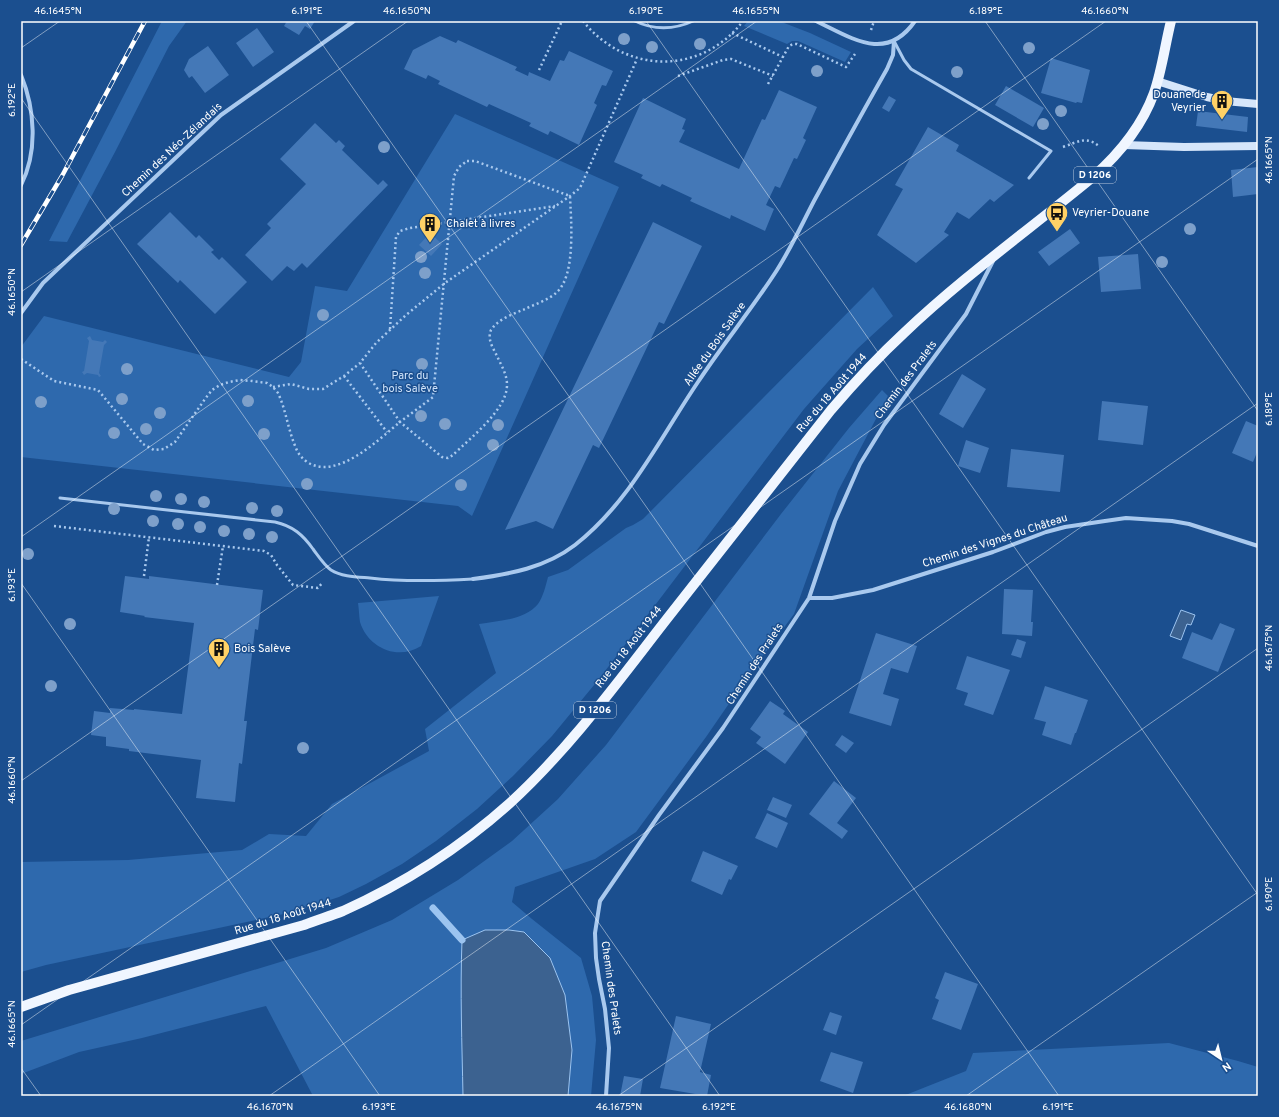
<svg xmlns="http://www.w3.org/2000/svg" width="1279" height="1117" viewBox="0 0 1279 1117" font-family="Overpass,sans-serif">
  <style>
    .green { fill: #2e69ad }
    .water { fill: #3c6290; stroke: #9cc4f0 }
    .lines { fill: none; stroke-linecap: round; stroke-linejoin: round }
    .stream { stroke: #9cc4f0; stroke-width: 7 }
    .building { fill: #4478b7 }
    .path { stroke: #a9c9ee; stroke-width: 2.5; stroke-dasharray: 2 3; stroke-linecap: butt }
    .lane { stroke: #a9c9ee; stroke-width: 3 }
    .street { stroke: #a9c9ee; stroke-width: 4 }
    .secondary { stroke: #d6e6fa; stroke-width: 8 }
    .primary { stroke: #f0f6ff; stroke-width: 10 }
    .rail-casing { stroke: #fff; stroke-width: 4.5 }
    .rail { stroke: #1b4f8f; stroke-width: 3; stroke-dasharray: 9; stroke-linecap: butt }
    .tree { fill: #7ea0ca }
    .ticks { fill: none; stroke: #fff; stroke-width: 1; stroke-opacity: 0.45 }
    .labels { text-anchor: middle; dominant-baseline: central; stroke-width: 3; stroke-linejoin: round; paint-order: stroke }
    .shield { fill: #1b4f8f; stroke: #bbcadd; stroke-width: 1 }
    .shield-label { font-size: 10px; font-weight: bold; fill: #fff }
    .poi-label { font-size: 11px; fill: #fff; stroke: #1b4f8f; text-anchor: start }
    .street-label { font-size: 11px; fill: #fff; stroke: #1b4f8f }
    .park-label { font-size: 11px; fill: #cfe3fa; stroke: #1b4f8f }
    .neatline { fill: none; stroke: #fff; stroke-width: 1.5 }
    .ticks-label { font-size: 10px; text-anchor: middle; fill: #fff }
  </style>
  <rect width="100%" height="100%" fill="#1b4f8f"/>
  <path class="green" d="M162 21H187L169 46 115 152 67 242 49 241Z
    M748 21H779L810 33 851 52 845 62 798 41H792L787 44 744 26Z
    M455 114 619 187 472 516 458 506 21 457V347L44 316 289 377 301 362 315 286 347 291Z
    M873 287 893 316 857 349 804 409 599 679 552 736 513 776 477 809 436 841 402 864 366 884 339 897 293 912 46 965 21 972V862L128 860 242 850 269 834 306 836 332 804 429 751 425 729 496 673 479 624C498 621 525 620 538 604 543 597 546 585 548 577L568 570 626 528 633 525 643 519Z
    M882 390 888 396 838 491 794 614 750 673 706 737 636 832 595 859 515 887 512 902 532 919 581 958 592 996 596 1040 591 1096H568L572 1050 524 932 509 930H485L461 982 463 1014V1096H313L266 1006 142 1038 79 1052 21 1074V1041L326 948 392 920 458 880 512 841 558 799 606 745 781 514 849 428Z
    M439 596 421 646C398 661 368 648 360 622 359 616 359 609 358 603Z
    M1169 1043 1238 1061 1258 1067V1096H903L966 1071 973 1053Z"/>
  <path class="water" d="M1181 610 1195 615 1191 625 1187 624 1181 640 1170 636Z
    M485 930H509L524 932 550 958 565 995 572 1050 568 1096H463C462 1044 460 992 462 940Z"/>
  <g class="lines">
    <path class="stream" d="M433 908 462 940"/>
  </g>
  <path class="building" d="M287 21H315L310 29 305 26 299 35 284 26Z
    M257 28 274 52 253 67 236 43Z
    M440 36 456 43 458 40 517 67 515 70 528 76 529 72 550 81 560 60 564 61 569 51 613 71 606 86 602 85 594 103 597 105 579 145 550 131 548 135 529 126 531 123 489 104 487 107 438 84 440 81 428 75 426 79 404 69 413 50Z
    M208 46 229 75 205 93 192 76 189 78 184 70 189 59Z
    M1051 58 1090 70 1082 103 1077 102 1076 103 1041 93Z
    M1006 86 1044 108 1033 127 995 105Z
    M779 90 817 107 803 138 806 140 797 159 794 158 780 188 775 186 766 205 774 209 765 231 731 215 730 219 690 201 692 198 662 184 660 187 641 178 643 175 614 162 643 98 686 119 682 129 685 130 679 142 739 169 762 119 765 120Z
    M889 96 896 100 889 112 882 108Z
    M1198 111 1248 117 1247 132 1196 126Z
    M315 123 336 143 339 140 345 146 342 150 378 185 383 180 388 185 307 268 302 263 294 271 287 266 272 281 245 255 271 228 267 224 306 184 280 159Z
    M928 127 959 145 956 151 1014 185 994 202 990 199 969 219 957 212 944 232 949 235 916 263 877 235 903 189 895 185Z
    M1258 167V194L1233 197 1231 170Z
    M170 212 196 238 199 235 214 250 211 252 219 260 222 257 247 282 215 314 180 280 178 283 137 244Z
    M653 222 702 246 664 324 659 322 599 448 593 445 553 529 536 521 505 530Z
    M1070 229 1080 243 1049 266 1038 252Z
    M430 233 442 244 431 256 419 245Z
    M1138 254 1141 289 1101 292 1098 257Z
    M90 336 92 340 103 342 105 340 107 342 104 345 99 373 101 376 99 377 98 375 87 373 84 375 82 372 84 371 89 341 87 338Z
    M962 374 986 389 963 428 939 414Z
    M1102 401 1148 406 1143 445 1098 440Z
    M1246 421 1258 426V450L1253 462 1232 453Z
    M966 440 989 448 980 473 958 466Z
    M1011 449 1064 455 1060 492 1007 487Z
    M125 576 149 579V576L263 590 258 630 255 629 244 721H247L242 764 239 763 235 802 196 798 201 760 129 751V749L106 746V737L91 735 94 711 110 713V708L134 710V709L182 714 194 623 144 617 145 616 120 612Z
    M1004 589 1033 590 1031 622H1033L1032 636 1002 634Z
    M1220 623 1235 629 1218 672 1182 658 1192 632 1212 640Z
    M876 633 917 646 908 673 891 668 883 694 899 699 891 726 849 713Z
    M1017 639 1026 642 1021 658 1011 655Z
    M967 656 1010 670 993 715 964 705 968 693 956 689Z
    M1045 686 1088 700 1076 733H1075L1071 745 1042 735 1046 722 1034 719Z
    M770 701 785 711 783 714 808 732 785 764 756 743 761 737 750 729Z
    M842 735 854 743 846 753 835 745Z
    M834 781 856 798 837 823 848 831 842 839 809 814Z
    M773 797 792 805 786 818 767 810Z
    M767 813 788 823 777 848 755 838Z
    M703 851 738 866 731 880 729 879 722 895 691 881Z
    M945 972 978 984 961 1030 932 1019 939 1000 935 998Z
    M830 1012 842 1016 836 1035 823 1030Z
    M676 1016 711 1024 700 1072 711 1075 707 1096 660 1088Z
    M831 1052 863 1062 853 1093 820 1081Z
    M624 1076 643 1079 640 1096H620Z"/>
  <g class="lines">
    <path class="path" d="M583 21C625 74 701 76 743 21
      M871 30 874 21
      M732 33 783 57
      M539 70 562 21
      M678 76 723 60 731 59 773 76
      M768 84 789 46 793 44H797L846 67 855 54
      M1063 147C1078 142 1086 135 1100 147
      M467 161H475L570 196C571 220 576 275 557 292 549 300 535 304 525 309 513 314 498 319 491 330 487 339 493 348 497 356 501 365 507 374 507 385 507 410 470 438 453 455L448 458 442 457 400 422 433 397 454 176 459 167Z
      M390 329 396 237 400 231 410 228 555 206
      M21 359 54 381 98 390 143 444 154 450 164 449 175 442 205 399 212 390 220 385 229 382 240 380 252 381 267 383 273 387 278 393C286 410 288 430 296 448 298 454 302 458 307 462 337 481 378 440 400 422L360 363 376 343 406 315 445 283 570 196 580 188 637 59
      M344 376 387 432
      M273 387 291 384 309 389H323L344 376 360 363
      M54 526 264 551 271 555 277 565 293 585 318 588 323 582
      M144 576 149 537
      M217 585 223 546"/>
    <path class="lane" d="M635 21C653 30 674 30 693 21
      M894 41 904 60 911 69 1051 151 1029 178
      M60 498 275 522C293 526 303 535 313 549 319 557 324 565 331 570 342 577 358 577 370 578 404 582 438 581 473 579"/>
    <path class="street" d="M816 21C852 38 886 63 915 21
      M21 75C35 109 38 152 21 185
      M21 313 43 283 221 115 354 21
      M473 579C510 574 545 568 575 545 630 502 660 438 698 382 723 344 752 309 777 270 791 248 802 224 814 201 838 157 862 113 887 69L893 55 894 41
      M809 598H832L873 590 993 552 1046 532 1065 527 1105 521 1126 518 1172 521 1189 524 1258 546
      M606 1096 609 1048 605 1009 599 979 596 958 595 933 600 901 659 815 723 728 809 598 835 521 860 464 884 425 966 314 993 261"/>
    <path class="secondary" d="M1157 81 1207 97 1225 101 1258 104
      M1124 145 1184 147 1258 146"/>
    <path class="primary" d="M21 1007 69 990 304 925C317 920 330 916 343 911 403 884 461 847 510 803 569 749 617 683 666 620 721 550 776 480 831 410 854 383 878 357 904 333 963 277 1030 229 1093 177 1119 154 1142 126 1154 93 1162 70 1165 45 1171 21"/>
    <g class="rail-casing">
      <path id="rail" d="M21 245 62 176 145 21"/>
    </g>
    <use href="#rail" class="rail"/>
  </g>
  <g class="tree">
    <circle cx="624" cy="39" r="6"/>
    <circle cx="700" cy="44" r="6"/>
    <circle cx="652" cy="47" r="6"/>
    <circle cx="1029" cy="48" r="6"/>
    <circle cx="817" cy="71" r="6"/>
    <circle cx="957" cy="72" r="6"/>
    <circle cx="1061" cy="111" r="6"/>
    <circle cx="1043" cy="124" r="6"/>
    <circle cx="384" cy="147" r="6"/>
    <circle cx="1190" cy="229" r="6"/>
    <circle cx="421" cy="257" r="6"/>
    <circle cx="1162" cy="262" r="6"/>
    <circle cx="425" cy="273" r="6"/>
    <circle cx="323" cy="315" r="6"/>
    <circle cx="422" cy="364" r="6"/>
    <circle cx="127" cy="369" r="6"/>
    <circle cx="122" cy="399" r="6"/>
    <circle cx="248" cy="401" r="6"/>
    <circle cx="41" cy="402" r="6"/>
    <circle cx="160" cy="413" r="6"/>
    <circle cx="421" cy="416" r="6"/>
    <circle cx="445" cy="424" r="6"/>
    <circle cx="498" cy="425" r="6"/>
    <circle cx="146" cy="429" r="6"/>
    <circle cx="114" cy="433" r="6"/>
    <circle cx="264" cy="434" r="6"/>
    <circle cx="493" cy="445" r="6"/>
    <circle cx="307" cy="484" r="6"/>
    <circle cx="461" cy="485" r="6"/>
    <circle cx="156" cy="496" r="6"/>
    <circle cx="181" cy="499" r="6"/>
    <circle cx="204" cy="502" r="6"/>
    <circle cx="252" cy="508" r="6"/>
    <circle cx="114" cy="509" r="6"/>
    <circle cx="277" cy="511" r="6"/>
    <circle cx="153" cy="521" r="6"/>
    <circle cx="178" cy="524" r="6"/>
    <circle cx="200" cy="527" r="6"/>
    <circle cx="224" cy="531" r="6"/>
    <circle cx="249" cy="534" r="6"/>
    <circle cx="272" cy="537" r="6"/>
    <circle cx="28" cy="554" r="6"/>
    <circle cx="70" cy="624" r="6"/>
    <circle cx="51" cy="686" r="6"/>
    <circle cx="303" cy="748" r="6"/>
  </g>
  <path class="ticks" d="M306 21 1059 1096M646 21 1258 895M985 21 1258 411M21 48 60 21M21 98 720 1096M21 292 408 21M21 537 757 21M21 583 380 1096M21 781 1106 21M21 1025 1258 159M21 1068 41 1096M269 1096 1258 403M618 1096 1258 648M966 1096 1258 892"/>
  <defs>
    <g id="building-pin" transform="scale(1.15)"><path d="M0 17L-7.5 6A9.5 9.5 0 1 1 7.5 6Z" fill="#ffd166" stroke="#1b4f8f"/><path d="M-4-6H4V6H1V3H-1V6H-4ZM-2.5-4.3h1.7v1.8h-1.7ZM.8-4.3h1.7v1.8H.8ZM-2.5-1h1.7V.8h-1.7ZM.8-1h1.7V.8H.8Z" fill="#111"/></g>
    <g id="bus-pin" transform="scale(1.15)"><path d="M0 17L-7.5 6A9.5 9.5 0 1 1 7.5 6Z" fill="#ffd166" stroke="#1b4f8f"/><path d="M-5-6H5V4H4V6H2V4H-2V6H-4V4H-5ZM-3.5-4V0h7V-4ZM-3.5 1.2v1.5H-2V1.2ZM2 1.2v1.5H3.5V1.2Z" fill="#111"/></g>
  </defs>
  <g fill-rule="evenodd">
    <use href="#building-pin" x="1222" y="101"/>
    <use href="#bus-pin" x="1057" y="213"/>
    <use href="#building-pin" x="430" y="224"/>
    <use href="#building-pin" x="219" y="649"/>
  </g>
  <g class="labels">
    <g class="shield">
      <rect x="1074" y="167" width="42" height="16" rx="3"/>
      <rect x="574" y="702" width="42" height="16" rx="3"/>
    </g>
    <g class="shield-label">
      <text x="1095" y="175">D 1206</text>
      <text x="595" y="710">D 1206</text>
    </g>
    <g class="poi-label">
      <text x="1206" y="95" text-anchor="end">Douane de<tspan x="1206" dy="13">Veyrier</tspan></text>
      <text x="1072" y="213">Veyrier-Douane</text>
      <text x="446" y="224">Chalet à livres</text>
      <text x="234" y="649">Bois Salève</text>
    </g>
    <g class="street-label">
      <text transform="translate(172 150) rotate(-43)">Chemin des Néo-Zélandais</text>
      <text transform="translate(715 344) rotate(-55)">Allée du Bois Salève</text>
      <text transform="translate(906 380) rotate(-53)">Chemin des Pralets</text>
      <text transform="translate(832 393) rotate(-49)">Rue du 18 Août 1944</text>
      <text transform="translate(995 541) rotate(-18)">Chemin des Vignes du Château</text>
      <text transform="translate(629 647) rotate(-52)">Rue du 18 Août 1944</text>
      <text transform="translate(755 664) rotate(-57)">Chemin des Pralets</text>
      <text transform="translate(283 917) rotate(-17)">Rue du 18 Août 1944</text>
      <text transform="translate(611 988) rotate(82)">Chemin des Pralets</text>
    </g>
    <g class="park-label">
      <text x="410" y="376">Parc du<tspan x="410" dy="13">bois Salève</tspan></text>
    </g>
  </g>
  <rect width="1279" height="1117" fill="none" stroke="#1b4f8f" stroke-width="44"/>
  <g transform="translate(1221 1059) rotate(145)" stroke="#1b4f8f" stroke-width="3" paint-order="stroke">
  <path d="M0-3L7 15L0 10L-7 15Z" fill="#ffffff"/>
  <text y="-6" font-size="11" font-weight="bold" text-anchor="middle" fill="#ffffff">N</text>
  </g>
  <rect x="22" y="22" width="1235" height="1073" class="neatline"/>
  <g class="ticks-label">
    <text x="58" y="14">46.1645°N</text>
    <text x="307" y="14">6.191°E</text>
    <text x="407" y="14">46.1650°N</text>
    <text x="646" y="14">6.190°E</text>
    <text x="756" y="14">46.1655°N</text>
    <text x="986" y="14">6.189°E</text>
    <text x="1105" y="14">46.1660°N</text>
    <text transform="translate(11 100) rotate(-90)" y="4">6.192°E</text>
    <text transform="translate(1268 160) rotate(-90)" y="4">46.1665°N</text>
    <text transform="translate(11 292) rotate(-90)" y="4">46.1650°N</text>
    <text transform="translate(1268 409) rotate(-90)" y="4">6.189°E</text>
    <text transform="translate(11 585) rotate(-90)" y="4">6.193°E</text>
    <text transform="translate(1268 648) rotate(-90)" y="4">46.1675°N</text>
    <text transform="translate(11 780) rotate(-90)" y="4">46.1660°N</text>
    <text transform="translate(1268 894) rotate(-90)" y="4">6.190°E</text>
    <text transform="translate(11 1024) rotate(-90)" y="4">46.1665°N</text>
    <text x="270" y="1110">46.1670°N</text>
    <text x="379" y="1110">6.193°E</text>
    <text x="619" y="1110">46.1675°N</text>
    <text x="719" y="1110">6.192°E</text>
    <text x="968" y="1110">46.1680°N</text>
    <text x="1058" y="1110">6.191°E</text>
  </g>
</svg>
